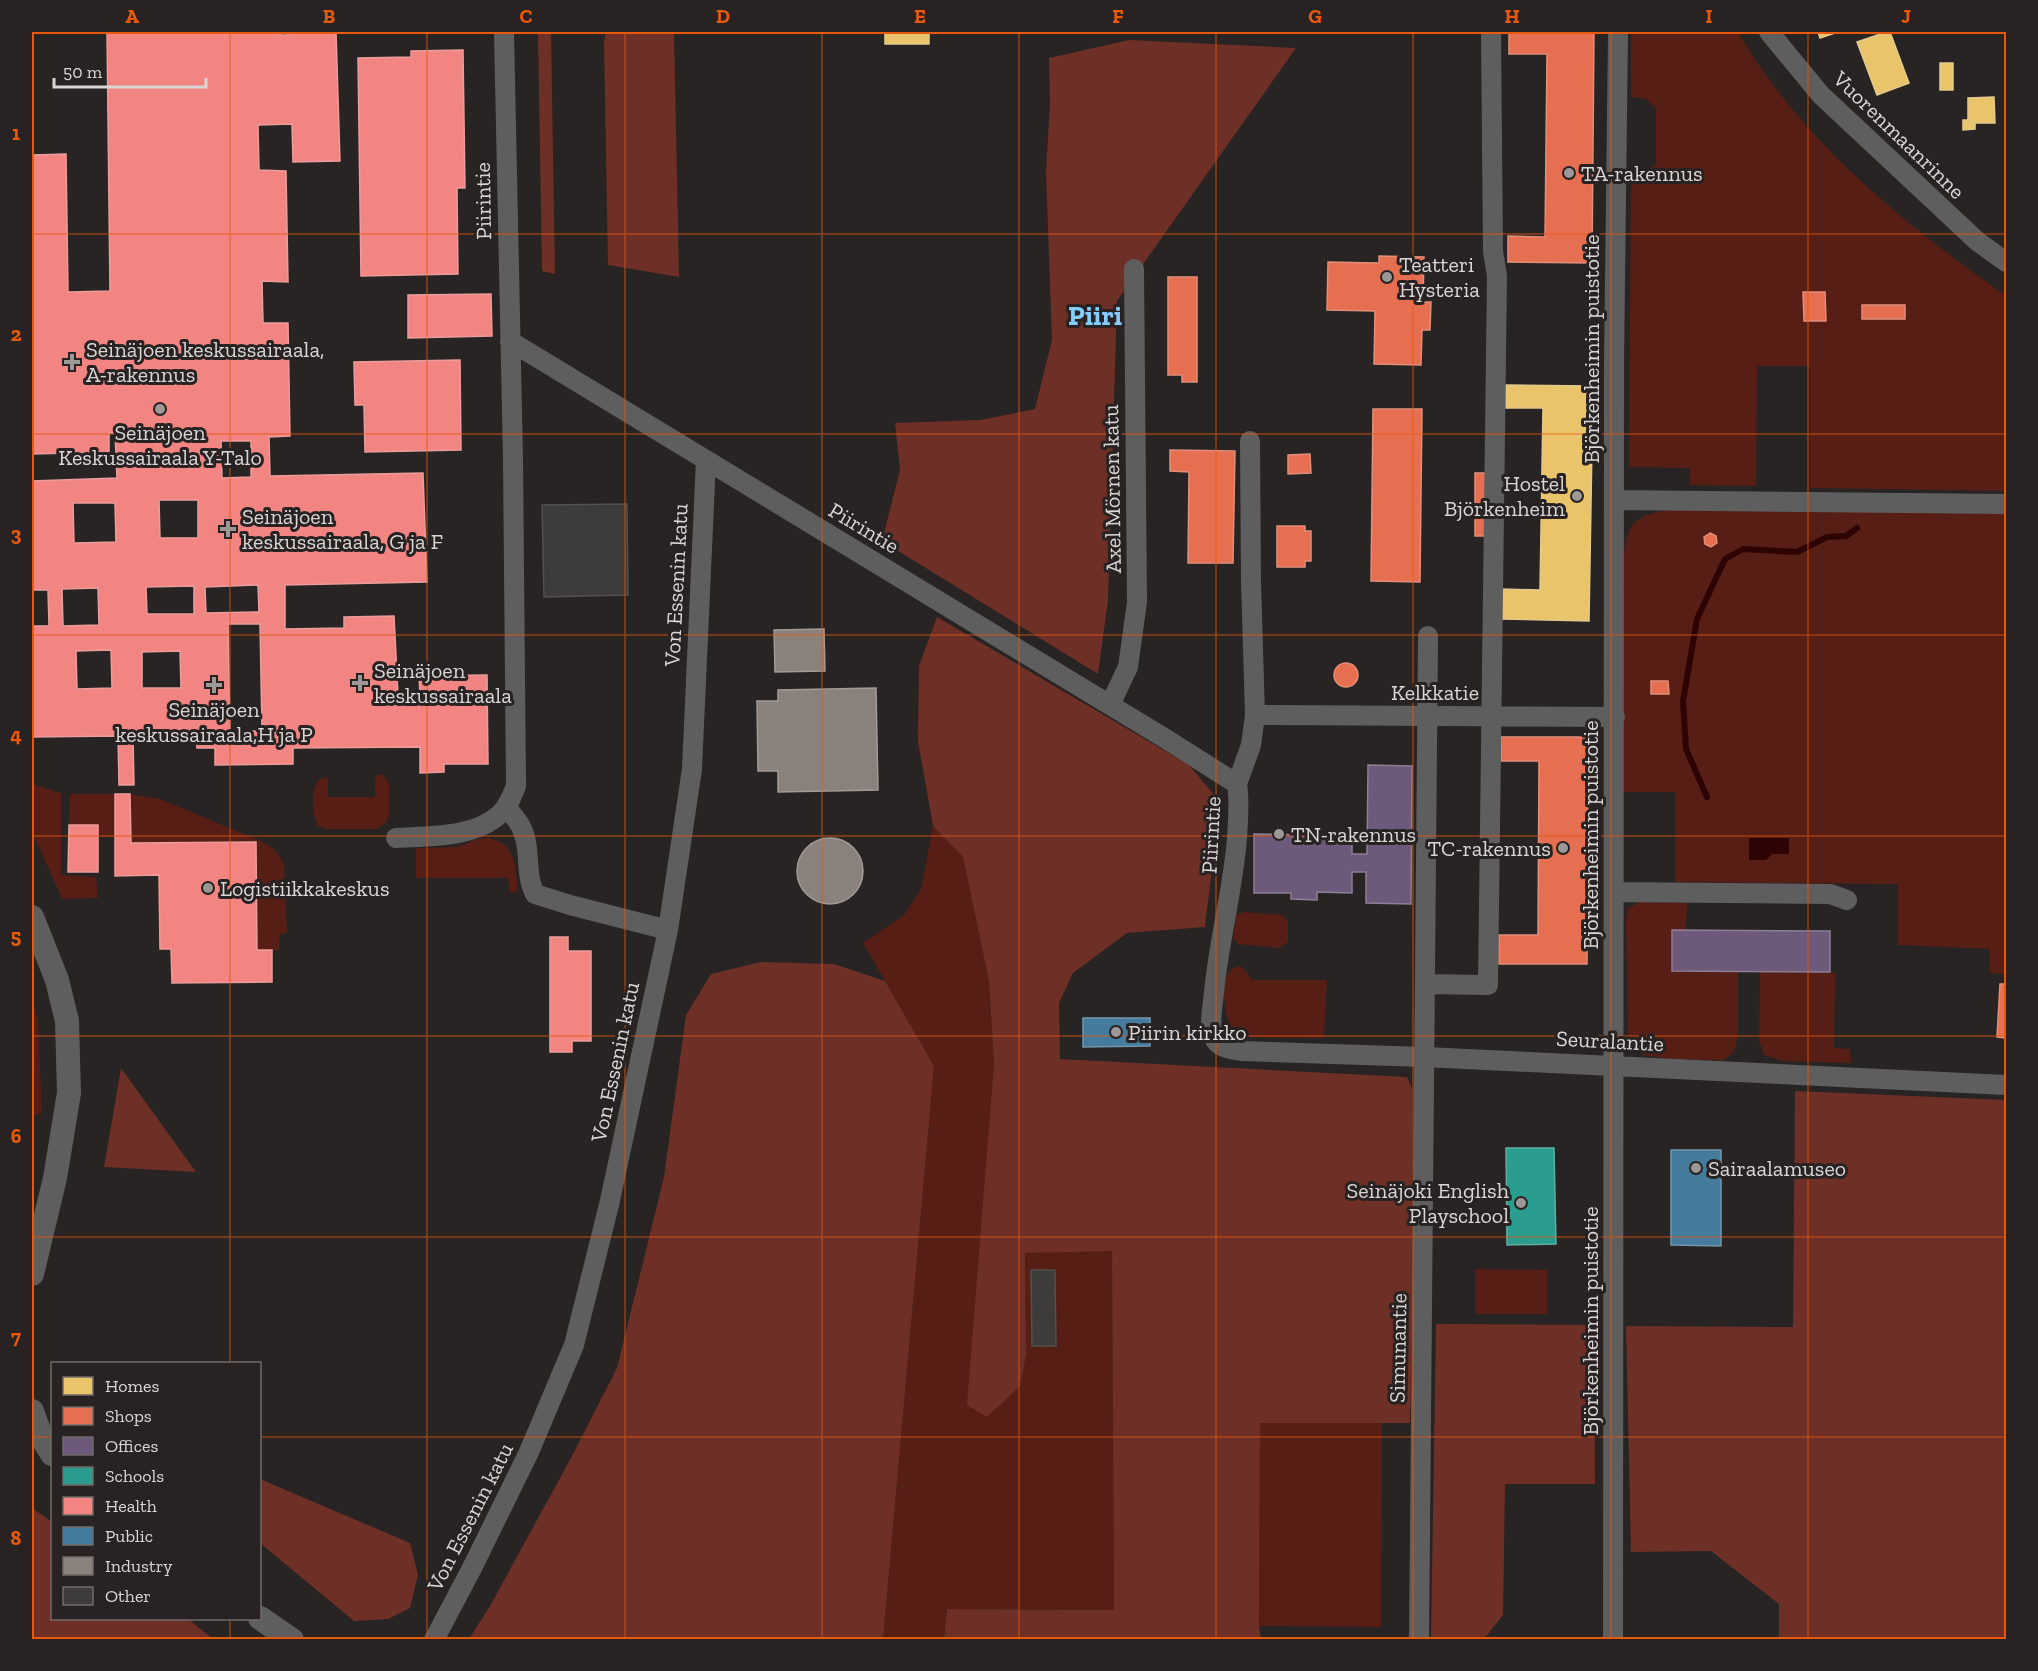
<svg xmlns="http://www.w3.org/2000/svg" width="2038" height="1671" viewBox="0 0 2038 1671" font-family="'Zilla Slab',serif">
  <style>
    .green { fill: #571e16 }
    .forest { fill: #6e2f26 }
    .water { fill: #2e0303 }
    .homes { fill: #e9c46a; stroke: #e4c98a; stroke-width: 1.5 }
    .shops { fill: #e76f51; stroke: #e38e79; stroke-width: 1.5 }
    .offices { fill: #6d597a; stroke: #8e7e96; stroke-width: 1.5 }
    .schools { fill: #2a9d8f; stroke: #5faea4; stroke-width: 1.5 }
    .health { fill: #f28482; stroke: #eb9d9b; stroke-width: 1.5; fill-rule: evenodd }
    .public { fill: #457b9d; stroke: #7296ae; stroke-width: 1.5 }
    .industry { fill: #8a817c; stroke: #a29a97; stroke-width: 1.5 }
    .lines { fill: none; stroke-linecap: round; stroke-linejoin: round }
    .stream { stroke: #2e0303; stroke-width: 6 }
    .building { fill: #3e3c3b; stroke: #525050; stroke-width: 1.5 }
    .minor { stroke: #5f5e5e; stroke-width: 20 }
    .tertiary { stroke: #5f5e5e; stroke-width: 24 }
    .grid { fill: none; stroke: #e8590c; stroke-width: 1.5; stroke-opacity: 0.55 }
    .poi-dot { fill: #9b9897; stroke: #282322; stroke-width: 2 }
    .labels { text-anchor: middle; dominant-baseline: central; stroke-width: 6; stroke-linejoin: round; paint-order: stroke }
    .street-label { font-size: 22px; fill: #dad6d6; stroke: #282322 }
    .poi-label { font-size: 22px; fill: #dad6d6; stroke: #282322; text-anchor: start }
    .district-label { font-size: 28px; font-weight: bold; fill: #86cdff; stroke: #282322 }
    .neatline { fill: none; stroke: #e8590c; stroke-width: 2 }
    .grid-label { font-size: 20px; text-anchor: middle; font-weight: bold; fill: #e8590c }
  </style>
  <rect width="100%" height="100%" fill="#272423"/>
  <path class="green" d="M1631 32H1738C1800 140 1906 225 2006 296V491L1810 488V366H1757L1756 486 1690 485V468L1629 467 1631 177 1645 172 1656 164V109L1646 99 1631 97Z
    M1669 510 2006 513V974L1990 973V949L1898 945V884L1675 882V792H1622L1624 551C1629 520 1639 515 1669 510Z
    M379 774 384 775 389 784V816L385 824 377 829H325L318 826C312 816 308 774 328 778V797H375V778Z
    M32 784 61 793V875L96 877 98 898 62 899 32 831Z
    M70 794H115V837H98V825H69Z
    M130 794 160 799 261 841 274 849 284 863 287 933 279 934 280 950H257L256 842 131 843Z
    M933 826 963 856 989 981 994 1064 980 1255 1020 1386 1026 1355 1025 1253 1112 1250 1114 1610 947 1609 944 1639H883L934 1066 863 943 904 915 921 889Z
    M488 838C518 845 514 865 518 891L510 893 508 878H416V848L458 847 477 839Z
    M1639 902 1687 903 1686 930H1672L1738 971V1036L1734 1052 1724 1060 1672 1059 1643 1055 1628 1044 1626 920 1628 908Z
    M1244 912 1282 915 1288 922V942L1279 948 1238 944 1233 937 1236 915Z
    M1239 966 1245 970 1252 980H1327L1324 1038 1246 1037 1230 1028C1225 1012 1216 970 1239 966Z
    M1760 971 1835 973 1834 1048 1850 1049 1851 1063 1782 1061 1764 1055 1759 1040Z
    M32 998 38 1022 42 1113 32 1116Z
    M1475 1269 1547 1270V1314H1475Z
    M1260 1423H1382L1381 1627 1259 1626Z"/>
  <path class="forest" d="M538 32H551L555 274 542 271Z
    M606 32H674L679 277 608 265 604 42Z
    M1129 40 1296 48 1117 301 1108 600 1098 674 882 541 900 470 895 423 980 420 1035 409 1052 340 1046 172 1050 102 1049 58Z
    M937 617 1189 765 1220 802 1205 927 1127 933 1073 973 1059 1003 1060 1059 1407 1077 1412 1089V1323L1410 1423H1260L1259 1626 1261 1639H944L947 1609 1114 1610 1112 1251 1025 1253 1026 1355 1020 1386 987 1417 967 1405 994 1064 989 981 963 857 933 826 918 741 919 666Z
    M761 962 834 964 885 981 934 1066 883 1639H469L490 1606 571 1458 617 1368 664 1177 686 1015 711 974Z
    M121 1068 196 1172 104 1167Z
    M1795 1091 2006 1100V1639H1779V1604L1711 1551 1631 1552 1626 1326 1793 1327Z
    M1436 1324 1594 1325 1595 1484H1505L1503 1615 1484 1639H1431Z
    M260 1479 410 1543 418 1575 410 1608 388 1619 354 1621 260 1543Z
    M32 1510H35L52 1522V1618L188 1619 213 1639H32Z"/>
  <path class="water" d="M1749 838H1789V854H1772L1766 860H1749Z"/>
  <path class="homes" d="M885 32H929V44H885Z
    M1818 32H1838L1820 38Z
    M1886 32H1890L1909 83 1877 95 1857 42Z
    M1940 63H1953V90H1940Z
    M1994 97 1995 123H1975V129L1963 130V120H1968V98Z
    M1506 385 1593 386 1589 621 1502 619V589L1540 590 1543 408H1506Z"/>
  <path class="shops" d="M1509 32H1594L1592 263 1508 262V236L1545 237 1547 54H1509Z
    M1379 256 1424 257 1423 302H1431L1430 330H1422L1421 365 1374 364 1375 311 1327 310 1328 262 1379 263Z
    M1168 277H1197V382H1182V375H1168Z
    M1803 292H1825L1826 321H1804Z
    M1862 305H1905V319H1862Z
    M1373 409H1422L1420 582 1371 581Z
    M1170 450 1235 451 1233 563H1188L1189 472 1170 471Z
    M1310 454 1311 473 1288 474V455Z
    M1475 473H1487L1488 536H1475Z
    M1277 526H1305V531H1311V561H1305V567H1277Z
    M1710 533 1716 536 1717 543 1711 547 1705 544 1704 537Z
    M1334 675a12 12 0 1 1 24 0a12 12 0 1 1-24 0Z
    M1651 681H1668L1669 694H1651Z
    M1501 737H1588L1587 964H1499V935H1538L1539 761H1501Z
    M2000 984H2006V1038L1997 1037Z"/>
  <path class="offices" d="M1368 765 1412 766 1411 904 1366 903V872H1352V893L1317 892V900L1291 899V893H1254V834L1352 835V854H1367Z
    M1672 930 1830 931V972L1672 971Z"/>
  <path class="schools" d="M1506 1148H1554L1556 1244 1507 1245Z"/>
  <path class="health" d="M107 32H280V35H288V32H336L340 161 293 162 292 124 258 125 259 170 286 171 288 282 262 281 263 323H288L290 436 269 437 270 476 423 473 427 582 285 585V629L344 628V617L394 616 398 695H420L419 676 487 675 488 764H444V772L420 773V747L293 748V764L215 765V748H197L196 735 133 736 134 785H119L118 736 32 737V626H49L48 590H32V481L117 478 115 433H109V452L32 454V155L66 154 68 292 110 291ZM221 441H251V477L222 478ZM159 500H198V538H160ZM73 503H115L116 542 74 543ZM258 585 259 612 206 613 205 587ZM194 586V614H147L146 587ZM98 588 99 625 63 626 62 589ZM228 624H260L262 731H230ZM111 650 112 688 77 689 76 651ZM180 651 181 688H142V652Z
    M463 50 465 188H457L458 274 361 276 358 58 411 57V51Z
    M491 294 492 336 408 338V295Z
    M460 360 461 450 365 452 364 405H355L354 362Z
    M115 794H130L131 843 256 842 257 950H272V982L172 983 171 949H160L159 875 115 876Z
    M69 825H98V872H68Z
    M550 937H568V951H591V1041H572V1052H550Z"/>
  <path class="public" d="M1083 1018H1150V1046L1083 1047Z
    M1671 1150H1721V1246L1671 1245Z"/>
  <path class="industry" d="M824 629 825 671 775 672 774 630Z
    M876 688 878 790 778 792V771H758L757 701H778V690Z
    M797 871a33 33 0 1 1 66 0a33 33 0 1 1-66 0Z"/>
  <g class="lines">
    <path class="stream" d="M1707 797 1686 749 1683 701 1697 619 1725 559 1743 549 1797 552 1827 537 1846 536 1857 528"/>
  </g>
  <path class="building" d="M627 504 628 595 544 597 542 505Z
    M1031 1270H1055L1056 1346H1032Z"/>
  <g class="lines">
    <path class="minor" d="M1769 32 1821 95 1977 241 2006 262
      M510 341 1166 739 1237 784C1240 802 1238 820 1237 838 1233 890 1219 940 1214 992 1213 1006 1208 1025 1214 1038 1218 1048 1231 1049 1241 1051L1425 1057 2006 1085
      M1614 500 2006 504
      M1110 705 1128 667 1137 602 1134 269
      M1255 715 1615 717
      M1237 784 1251 745 1255 715 1251 581 1250 441
      M506 807C511 813 518 820 521 827 532 848 524 873 535 894L570 905 668 930
      M396 838C430 836 474 838 500 814 508 807 512 796 516 786L513 459 504 32
      M1614 892 1830 894 1847 900
      M1425 984 1488 985 1497 276 1493 251 1491 32
      M434 1640 472 1568 529 1452 574 1345 609 1205 668 930 692 769 706 460
      M1419 1640 1428 636
      M1613 1640 1614 364 1618 32"/>
    <path class="tertiary" d="M32 917 57 980 67 1021 69 1093 55 1178 32 1274
      M32 1411 41 1436 52 1454
      M260 1618 292 1640"/>
  </g>
  <path class="grid" d="M230 32V1364M427 32V1640M625 32V1640M822 32V1640M1019 32V1640M1216 32V1640M1413 32V1640M1611 32V1640M1808 32V1640M32 234H2006M32 434H2006M32 635H2006M32 836H2006M32 1036H2006M32 1237H2006M32 1437H52M260 1437H2006M230 1618V1640"/>
  <g class="poi-dot">
    <circle cx="1569" cy="173" r="6"/>
    <circle cx="1387" cy="277" r="6"/>
    <path d="M69 353h6v6h6v6h-6v6h-6v-6h-6v-6h6z"/>
    <circle cx="160" cy="409" r="6"/>
    <circle cx="1577" cy="496" r="6"/>
    <path d="M225 520h6v6h6v6h-6v6h-6v-6h-6v-6h6z"/>
    <path d="M357 674h6v6h6v6h-6v6h-6v-6h-6v-6h6z"/>
    <path d="M211 676h6v6h6v6h-6v6h-6v-6h-6v-6h6z"/>
    <circle cx="1279" cy="834" r="6"/>
    <circle cx="1563" cy="848" r="6"/>
    <circle cx="208" cy="888" r="6"/>
    <circle cx="1116" cy="1032" r="6"/>
    <circle cx="1696" cy="1168" r="6"/>
    <circle cx="1521" cy="1203" r="6"/>
  </g>
  <g class="labels">
    <g class="street-label">
      <text transform="translate(1899 135) rotate(44)">Vuorenmaanrinne</text>
      <text transform="translate(483 201) rotate(-91)">Piirintie</text>
      <text transform="translate(1591 349) rotate(-90)">Björkenheimin puistotie</text>
      <text transform="translate(1112 489) rotate(-91)">Axel Mörnen katu</text>
      <text transform="translate(864 528) rotate(31)">Piirintie</text>
      <text transform="translate(676 585) rotate(-87)">Von Essenin katu</text>
      <text x="1435" y="692">Kelkkatie</text>
      <text transform="translate(1211 835) rotate(-87)">Piirintie</text>
      <text transform="translate(1590 835) rotate(-90)">Björkenheimin puistotie</text>
      <text transform="translate(1610 1041) rotate(3)">Seuralantie</text>
      <text transform="translate(615 1062) rotate(-78)">Von Essenin katu</text>
      <text transform="translate(1590 1321) rotate(-90)">Björkenheimin puistotie</text>
      <text transform="translate(1398 1348) rotate(-89)">Simunantie</text>
      <text transform="translate(470 1517) rotate(-63)">Von Essenin katu</text>
    </g>
    <g class="poi-label">
      <text x="1581" y="173">TA-rakennus</text>
      <text x="1399" y="264">Teatteri<tspan x="1399" dy="25">Hysteria</tspan></text>
      <text x="86" y="349">Seinäjoen keskussairaala,<tspan x="86" dy="25">A-rakennus</tspan></text>
      <text x="160" y="432" text-anchor="middle">Seinäjoen<tspan x="160" dy="25">Keskussairaala Y-Talo</tspan></text>
      <text x="1565" y="483" text-anchor="end">Hostel<tspan x="1565" dy="25">Björkenheim</tspan></text>
      <text x="242" y="516">Seinäjoen<tspan x="242" dy="25">keskussairaala, G ja F</tspan></text>
      <text x="374" y="670">Seinäjoen<tspan x="374" dy="25">keskussairaala</tspan></text>
      <text x="214" y="709" text-anchor="middle">Seinäjoen<tspan x="214" dy="25">keskussairaala,H ja P</tspan></text>
      <text x="1291" y="834">TN-rakennus</text>
      <text x="1551" y="848" text-anchor="end">TC-rakennus</text>
      <text x="220" y="888">Logistiikkakeskus</text>
      <text x="1128" y="1032">Piirin kirkko</text>
      <text x="1708" y="1168">Sairaalamuseo</text>
      <text x="1509" y="1190" text-anchor="end">Seinäjoki English<tspan x="1509" dy="25">Playschool</tspan></text>
    </g>
    <g class="district-label">
      <text x="1095" y="315">Piiri</text>
    </g>
  </g>
  <rect width="2038" height="1671" fill="none" stroke="#282322" stroke-width="66"/>
  <rect x="51" y="1362" width="210" height="258" fill="#282322" stroke="#6f6b6a" stroke-width="1.5"/>
  <rect x="63" y="1377" width="30" height="18" fill="#e9c46a" stroke="#6f6b6a" stroke-width="1.5"/>
  <text x="105" y="1392" font-size="18" fill="#dad6d6">Homes</text>
  <rect x="63" y="1407" width="30" height="18" fill="#e76f51" stroke="#6f6b6a" stroke-width="1.5"/>
  <text x="105" y="1422" font-size="18" fill="#dad6d6">Shops</text>
  <rect x="63" y="1437" width="30" height="18" fill="#6d597a" stroke="#6f6b6a" stroke-width="1.5"/>
  <text x="105" y="1452" font-size="18" fill="#dad6d6">Offices</text>
  <rect x="63" y="1467" width="30" height="18" fill="#2a9d8f" stroke="#6f6b6a" stroke-width="1.5"/>
  <text x="105" y="1482" font-size="18" fill="#dad6d6">Schools</text>
  <rect x="63" y="1497" width="30" height="18" fill="#f28482" stroke="#6f6b6a" stroke-width="1.5"/>
  <text x="105" y="1512" font-size="18" fill="#dad6d6">Health</text>
  <rect x="63" y="1527" width="30" height="18" fill="#457b9d" stroke="#6f6b6a" stroke-width="1.5"/>
  <text x="105" y="1542" font-size="18" fill="#dad6d6">Public</text>
  <rect x="63" y="1557" width="30" height="18" fill="#8a817c" stroke="#6f6b6a" stroke-width="1.5"/>
  <text x="105" y="1572" font-size="18" fill="#dad6d6">Industry</text>
  <rect x="63" y="1587" width="30" height="18" fill="#3e3c3b" stroke="#6f6b6a" stroke-width="1.5"/>
  <text x="105" y="1602" font-size="18" fill="#dad6d6">Other</text>
  <path d="M54 78v9h152v-9" fill="none" stroke="#dad6d6" stroke-width="3"/>
  <text x="63" y="78" font-size="18" fill="#dad6d6" stroke="#282322" stroke-width="4.5" paint-order="stroke">50 m</text>
  <rect x="33" y="33" width="1972" height="1605" class="neatline"/>
  <g class="grid-label">
    <text x="132" y="23">A</text>
    <text x="329" y="23">B</text>
    <text x="526" y="23">C</text>
    <text x="723" y="23">D</text>
    <text x="920" y="23">E</text>
    <text x="1118" y="23">F</text>
    <text x="1315" y="23">G</text>
    <text x="1512" y="23">H</text>
    <text x="1709" y="23">I</text>
    <text x="1906" y="23">J</text>
    <text x="16" y="140">1</text>
    <text x="16" y="341">2</text>
    <text x="16" y="541">3</text>
    <text x="16" y="742">4</text>
    <text x="16" y="943">5</text>
    <text x="16" y="1143">6</text>
    <text x="16" y="1344">7</text>
    <text x="16" y="1545">8</text>
  </g>
</svg>
